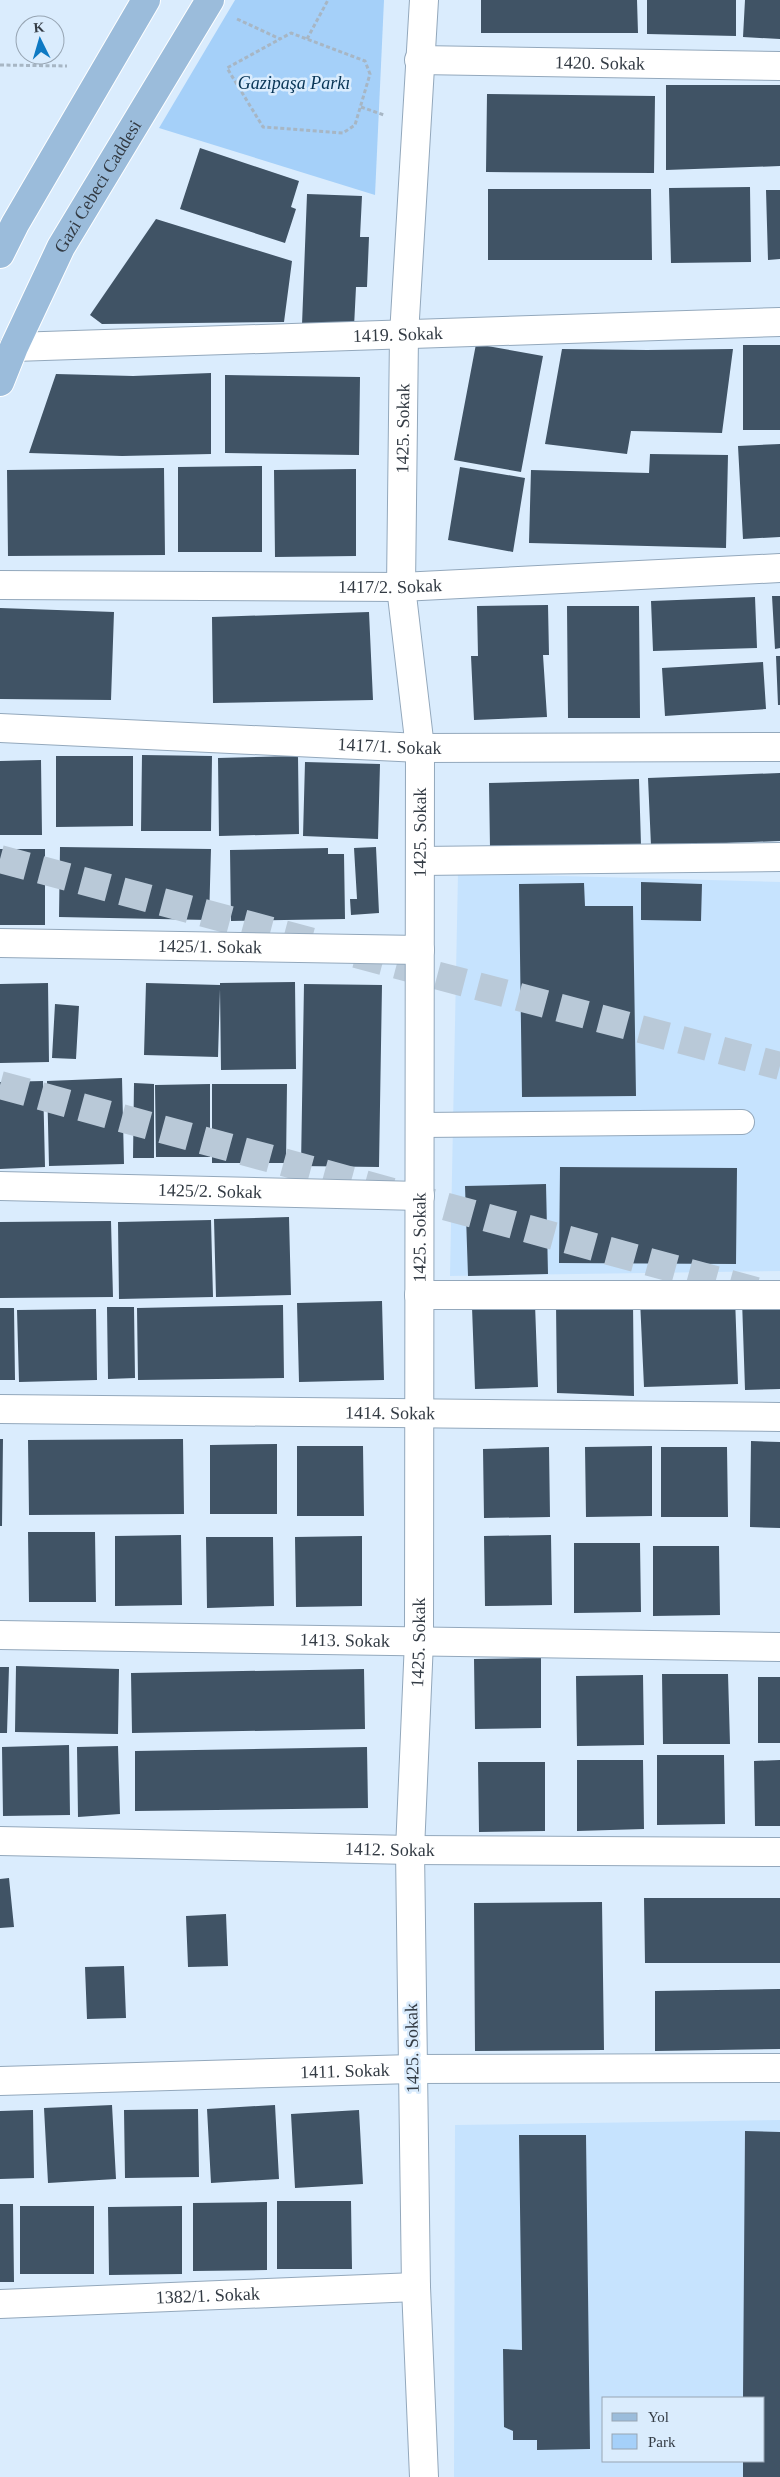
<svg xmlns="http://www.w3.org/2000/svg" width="780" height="2477" viewBox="0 0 780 2477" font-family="'Times New Roman',serif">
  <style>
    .built { fill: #c6e3fe; fill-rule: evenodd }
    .green { fill: #a5d0f9 }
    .building { fill: #405365 }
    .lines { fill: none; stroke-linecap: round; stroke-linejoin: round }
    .motorway-tunnel { stroke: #b9c9d8; stroke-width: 28; stroke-dasharray: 28 14; stroke-linecap: butt }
    .service-casing { stroke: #93a8bc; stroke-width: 26 }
    .minor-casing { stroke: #93a8bc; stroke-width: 30 }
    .primary-casing { stroke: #fff; stroke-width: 30 }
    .path { stroke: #a7b6c4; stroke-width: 3; stroke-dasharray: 4 2.5; stroke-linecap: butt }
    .service { stroke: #fff; stroke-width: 24 }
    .minor { stroke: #fff; stroke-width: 28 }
    .primary { stroke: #9bbcdb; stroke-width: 28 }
    .labels { text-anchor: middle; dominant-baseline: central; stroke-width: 5; stroke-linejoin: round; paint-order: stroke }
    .street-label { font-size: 18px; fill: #333b44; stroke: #daecfd }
    .park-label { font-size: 18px; font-style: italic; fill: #073455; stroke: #daecfd }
  </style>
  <rect width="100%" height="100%" fill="#daecfd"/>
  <path class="built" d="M458 873 780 882V1271L450 1276Z
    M780 2120V2477H454L455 2125ZM604 2398H764V2461H604Z"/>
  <path class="green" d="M235 0H384L375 195 159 128Z"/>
  <path class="building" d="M481 0H637L638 33H481Z
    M647 0H736V36L647 34Z
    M745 0H780V39L743 37Z
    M666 85H780V166L666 170Z
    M487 94 655 96 654 173 486 172Z
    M200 148 299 181 291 207 296 209 285 243 180 209Z
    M750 187 751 262 671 263 669 188Z
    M488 189H651L652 260H488Z
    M766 190H780V259L768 260Z
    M307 194 362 196 360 237H369L367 287H356L354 327 302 325Z
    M156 219 292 261 284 322 102 324 90 315Z
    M476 344 543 356 521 472 454 460Z
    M743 345H780V430H743Z
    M562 349 647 350 733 349 722 433 631 431 627 454 545 444Z
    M211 373V454L122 456 29 453 56 374 133 376Z
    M225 375 360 377 359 455 225 453Z
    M780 444V537L743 539 738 446Z
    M650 454 728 455 726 548 529 543 531 470 649 473Z
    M262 466V552H178V467Z
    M460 467 525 478 513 552 448 540Z
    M164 468 165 555 8 556 7 470Z
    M356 469V556L275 557 274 470Z
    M772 596H780V648L775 649Z
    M755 597 757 648 653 651 651 601Z
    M548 605 549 655H543L547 717 474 720 471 656H478L477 606Z
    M567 606H639L640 718H568Z
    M0 608 114 612 111 700 0 699Z
    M369 612 373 700 213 703 212 617Z
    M776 656H780V705H778Z
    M763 662 766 709 665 716 662 668Z
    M142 755 212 756 211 831H141Z
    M56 756H133V826L56 827Z
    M298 756 299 834 219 836 218 758Z
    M41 760 42 835H0V761Z
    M305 762 380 764 378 839 303 836Z
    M780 773V841L651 846 648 778Z
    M639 779 641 845 490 848 489 783Z
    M60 847 211 849 209 920 59 917Z
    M376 847 379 913 351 915 350 899H357L354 848Z
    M328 848V854H344L345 919 231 921 230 850Z
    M0 849H45V925H0Z
    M641 882 702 884 701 921 641 920Z
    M584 883 585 906H633L636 1096 522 1097 519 884Z
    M295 982 296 1069 221 1070 220 989 218 1057 144 1055 146 983 220 985V983Z
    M48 983 49 1062 0 1063V984Z
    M304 984 382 985 379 1167 301 1166Z
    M55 1004 79 1006 76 1059 52 1058Z
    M122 1078 124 1164 49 1166 47 1081Z
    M43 1081 45 1167 0 1169V1082Z
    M134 1083 154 1084V1158H133Z
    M210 1084V1157H156L155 1085Z
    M212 1084H287L286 1163H212Z
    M560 1167 737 1168 736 1264 559 1263Z
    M546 1184 548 1274 468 1276 465 1186Z
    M289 1217 291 1295 216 1297 214 1219Z
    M211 1220 213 1297 119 1299 118 1222Z
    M111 1221 113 1297 0 1298V1222Z
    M735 1297 738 1384 644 1387 640 1300Z
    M780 1299V1389L745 1390 742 1300Z
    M382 1301 384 1380 299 1382 297 1303Z
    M633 1303 634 1396 557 1393 556 1304Z
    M535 1304 538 1387 475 1389 472 1307Z
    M283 1305 284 1378 138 1380 137 1308Z
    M107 1307H134L135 1378 108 1379Z
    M0 1308H14L15 1380H0Z
    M96 1309 97 1380 19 1382 17 1310Z
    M0 1439H3L2 1526H0Z
    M183 1439 184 1514 29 1515 28 1440Z
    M751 1441 780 1442V1528L750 1527Z
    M277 1444V1514H210V1445Z
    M297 1446H363L364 1516H297Z
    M652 1446V1516L586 1517 585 1447Z
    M549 1447 550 1517 484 1518 483 1449Z
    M661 1447H727L728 1517H661Z
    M28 1532H95L96 1602H29Z
    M181 1535 182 1605 115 1606V1536Z
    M551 1535 552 1605 485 1606 484 1536Z
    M362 1536V1606L296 1607 295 1537Z
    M206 1537H273L274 1606 207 1608Z
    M574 1543H640L641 1612 574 1613Z
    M653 1546H719L720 1615 653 1616Z
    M541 1658V1728L475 1729 474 1659Z
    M16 1666 119 1669 118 1734 15 1732Z
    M0 1667H9L7 1733H0Z
    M364 1669 365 1729 132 1733 131 1673Z
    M662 1674H728L730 1744H663Z
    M643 1675 644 1745 577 1746 576 1676Z
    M758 1677H780V1743H758Z
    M69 1745 70 1815 3 1816 2 1747Z
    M118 1746 120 1814 78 1817 77 1747Z
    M367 1747 368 1808 135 1811V1751Z
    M657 1755H724L725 1824 657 1825Z
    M577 1760H643L644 1829 577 1831Z
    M780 1760V1826H755L754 1761Z
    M478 1762H545V1831L479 1832Z
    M9 1878 14 1927 0 1928V1879Z
    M644 1898H780V1963H645Z
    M602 1902 604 2050 475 2051 474 1903Z
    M226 1914 228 1966 188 1967 186 1916Z
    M124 1966 126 2018 87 2019 85 1967Z
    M780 1989V2049L655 2051V1991Z
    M112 2105 116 2179 48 2183 44 2108Z
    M275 2105 279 2179 211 2183 207 2109Z
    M198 2109 199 2177 125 2178 124 2110Z
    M33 2110 34 2178 0 2179V2111Z
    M359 2110 363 2184 295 2188 291 2114Z
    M745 2131 780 2132V2477H743V2461H764V2398H743Z
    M519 2135H586L590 2449 537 2450V2440H513V2431L504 2427 503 2349 522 2350Z
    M277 2201H351L352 2269H277Z
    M267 2202V2270L193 2271V2203Z
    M0 2204H13L14 2282H0Z
    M20 2206H94V2274H20Z
    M182 2206V2274L109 2275 108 2207Z"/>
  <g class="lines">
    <path class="motorway-tunnel" d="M0 859 317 943
      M356 954 780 1066
      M0 1085 756 1291"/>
    <g class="service-casing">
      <path id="service" d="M420 1125 742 1122"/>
    </g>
    <g class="minor-casing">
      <g id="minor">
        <path id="s1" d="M419 60 780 66"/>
        <path id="s2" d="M14 347 780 322"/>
        <path id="s3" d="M0 585 401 587 780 568"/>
        <path id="s4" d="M0 728 420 748 780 747"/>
        <path d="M420 861 780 857"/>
        <path id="s5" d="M0 943 420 950"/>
        <path id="s6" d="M0 1186 420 1196"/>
        <path d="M419 1295H780"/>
        <path id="s7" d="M0 1409 780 1417"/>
        <path id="s8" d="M0 1635 780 1647"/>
        <path id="s9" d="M0 1841 410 1850 780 1852"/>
        <path id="s10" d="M0 2081 412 2069 780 2068"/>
        <path id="s11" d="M0 2304 416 2287"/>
        <path id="s12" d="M424 2477 416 2287 410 1850 419 1641 420 748 401 587 404 335 424 0"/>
      </g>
    </g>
    <g class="primary-casing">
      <g id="primary">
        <path d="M0 254 15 224 146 0"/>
        <path id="s13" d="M0 382 14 347 61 247 210 0"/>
      </g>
    </g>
    <path class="path" d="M237 19 280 39 291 33 365 61 370 74 355 125 343 133 263 127 227 68 280 39
      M307 39 328 0
      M0 65 67 66
      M361 107 384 115"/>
    <use href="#service" class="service"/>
    <use href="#minor" class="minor"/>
    <use href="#primary" class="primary"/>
  </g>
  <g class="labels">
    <g class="street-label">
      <text stroke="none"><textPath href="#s1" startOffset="181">1420. Sokak</textPath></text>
      <text stroke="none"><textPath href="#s13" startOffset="219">Gazi Cebeci Caddesi</textPath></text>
      <text stroke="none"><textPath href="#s2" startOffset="384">1419. Sokak</textPath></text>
      <text stroke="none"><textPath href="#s12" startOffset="2050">1425. Sokak</textPath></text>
      <text stroke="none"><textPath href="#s3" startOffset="390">1417/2. Sokak</textPath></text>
      <text stroke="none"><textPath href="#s4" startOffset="390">1417/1. Sokak</textPath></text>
      <text stroke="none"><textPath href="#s12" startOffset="1645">1425. Sokak</textPath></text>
      <text stroke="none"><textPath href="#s5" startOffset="210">1425/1. Sokak</textPath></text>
      <text stroke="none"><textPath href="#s6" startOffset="210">1425/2. Sokak</textPath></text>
      <text stroke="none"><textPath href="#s12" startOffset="1240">1425. Sokak</textPath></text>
      <text stroke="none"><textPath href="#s7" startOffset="390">1414. Sokak</textPath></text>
      <text stroke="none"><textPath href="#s8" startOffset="345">1413. Sokak</textPath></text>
      <text stroke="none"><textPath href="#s12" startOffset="835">1425. Sokak</textPath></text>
      <text stroke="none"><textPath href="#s9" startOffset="390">1412. Sokak</textPath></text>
      <text transform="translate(412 2048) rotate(-91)">1425. Sokak</text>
      <text stroke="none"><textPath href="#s10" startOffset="345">1411. Sokak</textPath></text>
      <text stroke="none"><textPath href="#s11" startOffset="208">1382/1. Sokak</textPath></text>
    </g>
    <g class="park-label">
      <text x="294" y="83">Gazipaşa Parkı</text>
    </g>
  </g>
  <rect x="602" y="2397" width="162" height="65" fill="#daecfd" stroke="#97a5b3"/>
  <rect x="612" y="2413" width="25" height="8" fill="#9bbcdb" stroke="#97a5b3"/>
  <text x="648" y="2422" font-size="15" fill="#333b44">Yol</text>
  <rect x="612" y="2434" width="25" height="15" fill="#a5d0f9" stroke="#97a5b3"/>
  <text x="648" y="2447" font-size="15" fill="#333b44">Park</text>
  <g transform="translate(40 40) rotate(355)"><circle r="24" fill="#daecfd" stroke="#97a5b3"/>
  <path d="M0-4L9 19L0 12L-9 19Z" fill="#0d79c3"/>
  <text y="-8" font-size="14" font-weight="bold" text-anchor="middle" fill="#333b44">K</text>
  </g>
</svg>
